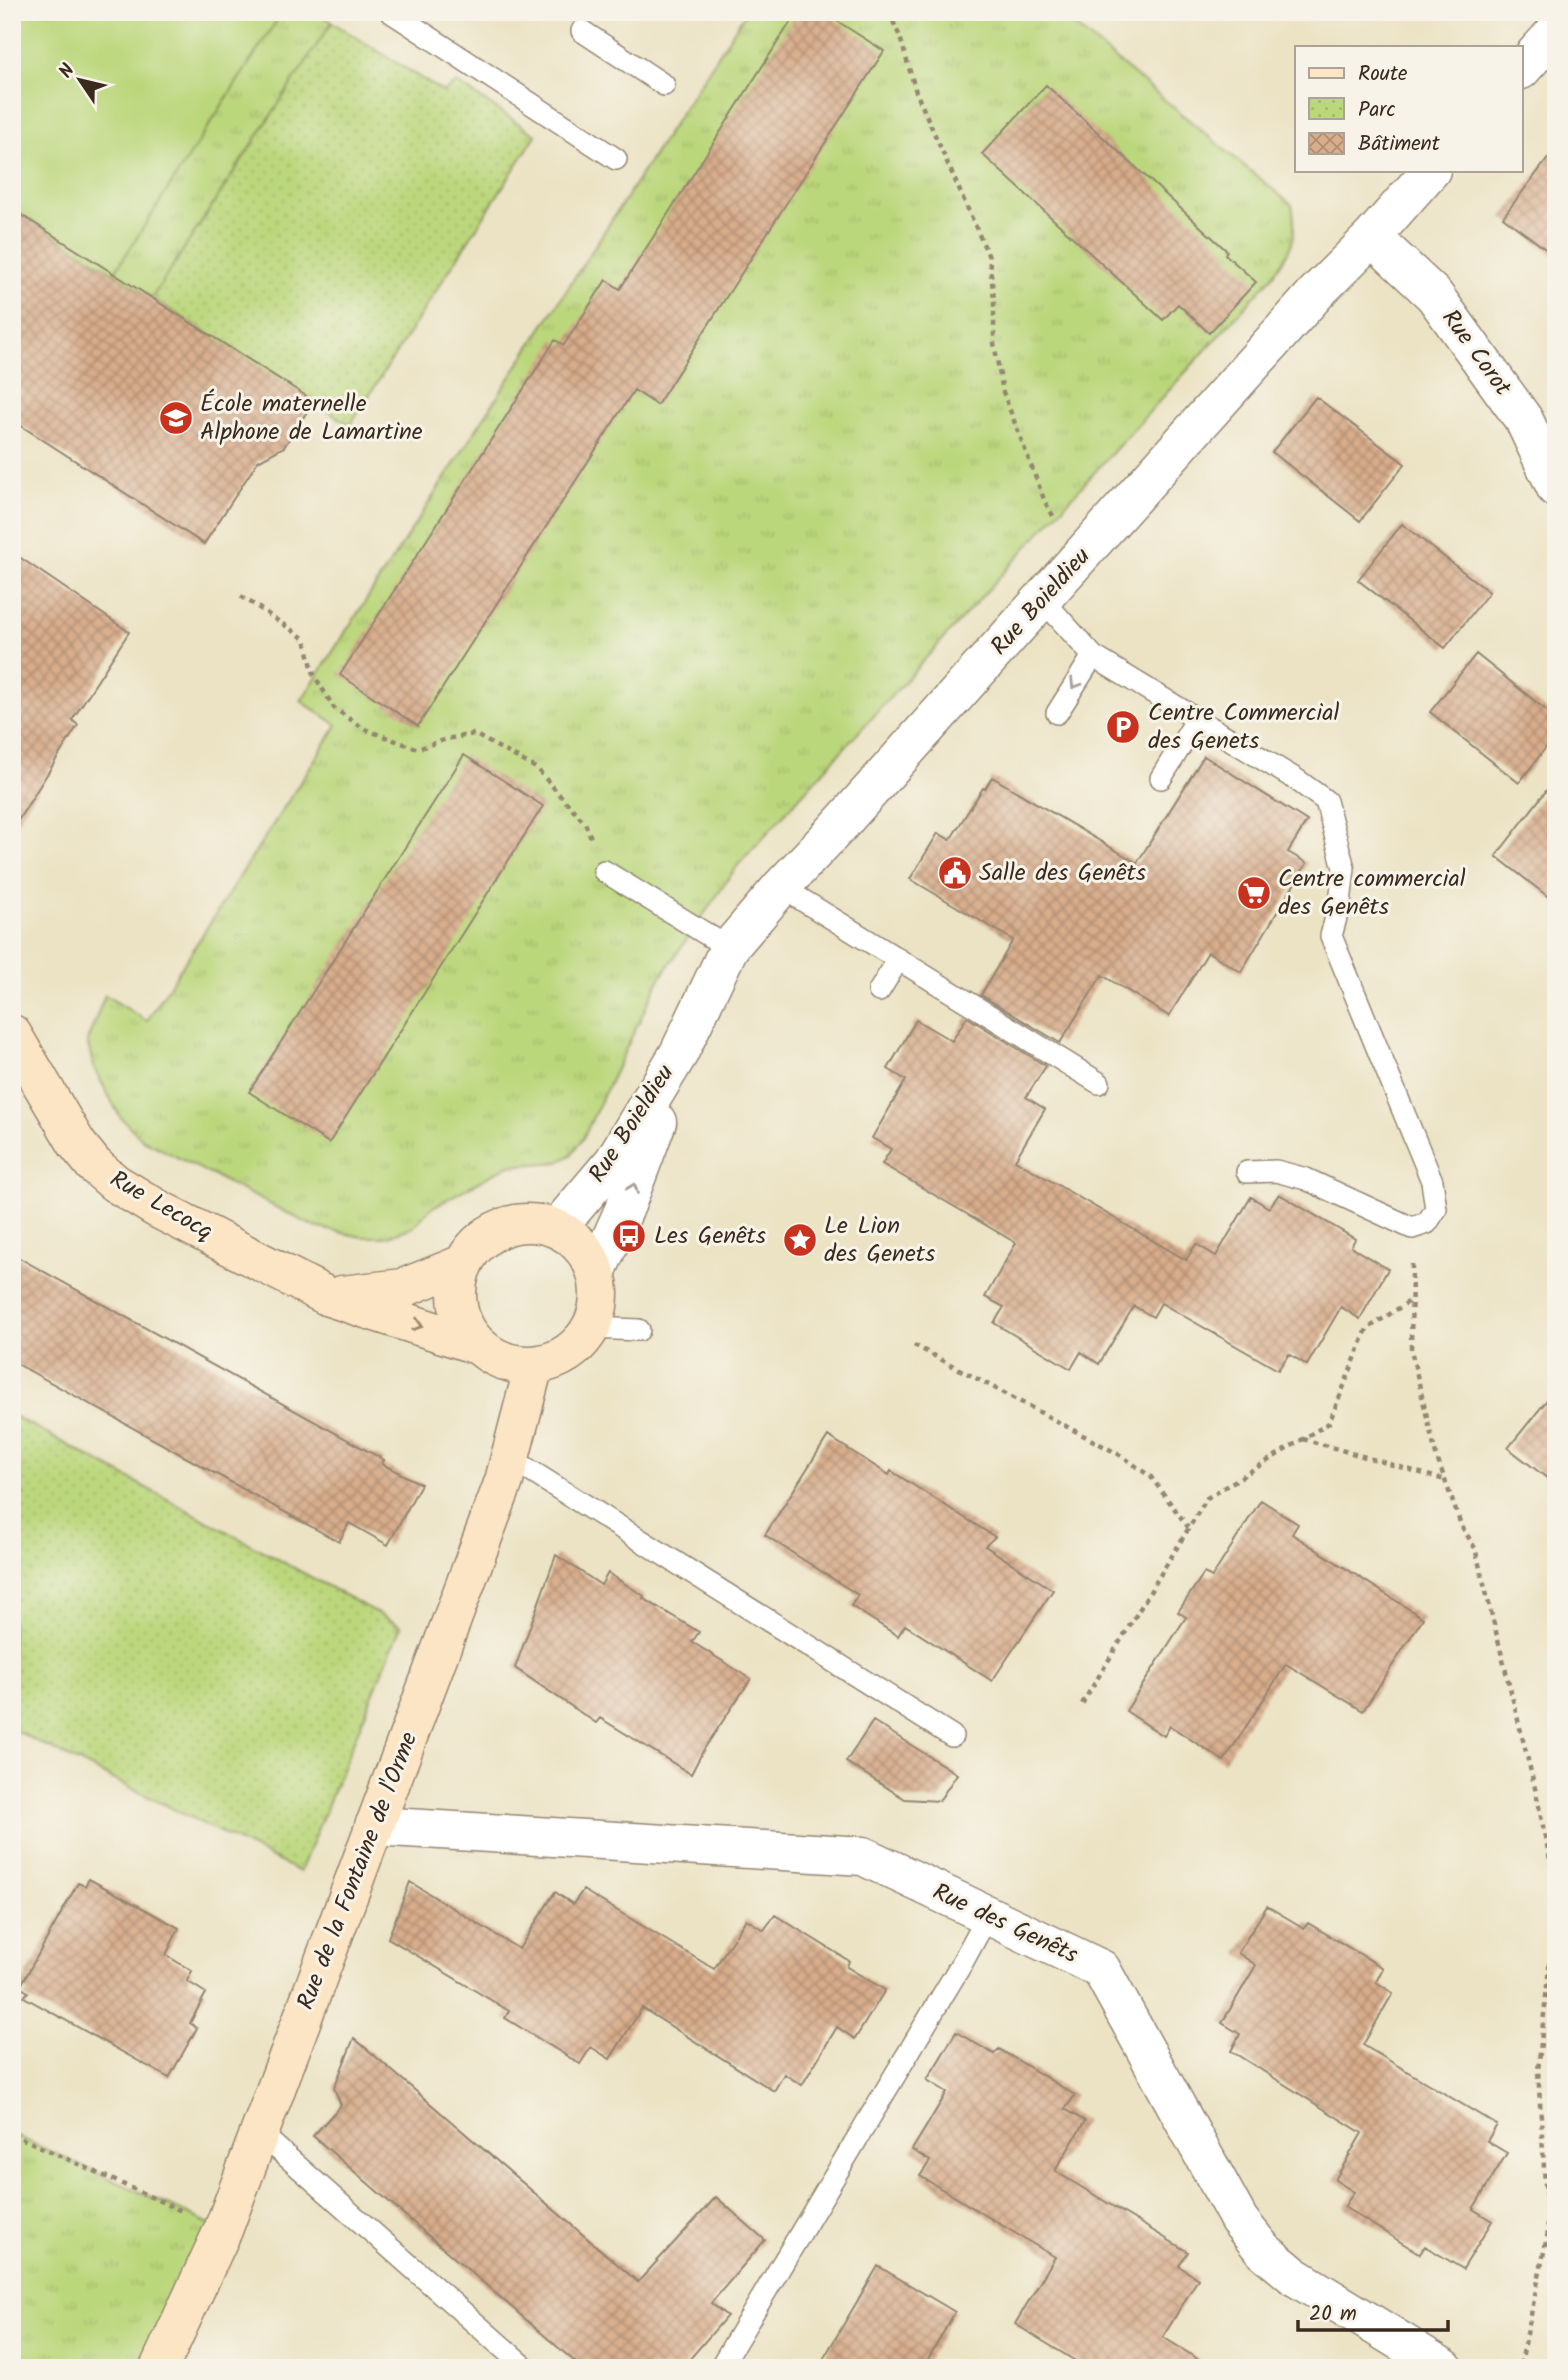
<svg xmlns="http://www.w3.org/2000/svg" width="1568" height="2380" viewBox="0 0 1568 2380" font-family="Kalam,sans-serif">
  <style>
    .grass { fill: url(#grass-tufts); stroke: #7b804d; stroke-width: 2 }
    .park { fill: url(#park-dots); stroke: #7b804d; stroke-width: 2 }
    .pitch { fill: #bbd77c; stroke: #7b804d; stroke-width: 2 }
    .building { fill: url(#building-cross-hatch) }
    .lines { fill: none; stroke-linecap: round; stroke-linejoin: round }
    .lane-casing { stroke: #948672; stroke-width: 24 }
    .street-casing { stroke: #948672; stroke-width: 41 }
    .secondary-casing { stroke: #948672; stroke-width: 41 }
    .path { stroke: #948672; stroke-width: 4.5; stroke-dasharray: 5 5; stroke-linecap: butt }
    .lane { stroke: #fff; stroke-width: 21 }
    .street { stroke: #fff; stroke-width: 38 }
    .secondary { stroke: #fce5c4; stroke-width: 38 }
    .oneway { stroke: #a79f9a }
    .oneway2 { stroke: #9c8871 }
    .labels { text-anchor: middle; dominant-baseline: central; stroke-width: 6; stroke-linejoin: round; paint-order: stroke }
    .street-label { font-size: 24px; fill: #3b2a1e; stroke: #f7f3e8 }
    .poi-label { font-size: 24px; fill: #3b2a1e; stroke: #f7f3e8; text-anchor: start }
  </style>
  <defs>
    <pattern id="grass-tufts" width="24" height="20" patternUnits="userSpaceOnUse" patternTransform="scale(1.75)"><rect width="24" height="20" fill="#bbd77c"/><path d="M3 7l-1-3M5 7V3M7 7l1-3M15 17l-1-3M17 17v-4M19 17l1-3" fill="none" stroke="#a2b96b"/></pattern>
    <pattern id="park-dots" width="8" height="8" patternUnits="userSpaceOnUse" patternTransform="scale(1.75)"><rect width="8" height="8" fill="#bbd77c"/><path d="M2 2h.1M6 6h.1" fill="none" stroke="#a2b96b" stroke-width="1.8" stroke-linecap="round"/></pattern>
    <pattern id="building-cross-hatch" width="8" height="8" patternUnits="userSpaceOnUse" patternTransform="scale(1.75)"><rect width="8" height="8" fill="#d8ad8c"/><path d="M0 0l8 8M0 8l8-8" fill="none" stroke="#b08d72"/></pattern>
  </defs>
  <rect width="100%" height="100%" fill="#f7f3e8"/>
  <filter id="ink" filterUnits="userSpaceOnUse"><feTurbulence type="fractalNoise" baseFrequency=".0143" numOctaves="2"/><feDisplacementMap in="SourceGraphic" scale="14" xChannelSelector="R" yChannelSelector="G"/><feConvolveMatrix kernelMatrix="1 2 1 2 8 2 1 2 1" color-interpolation-filters="sRGB"/></filter>
  <filter id="wash" filterUnits="userSpaceOnUse"><feTurbulence type="fractalNoise" baseFrequency=".00686" numOctaves="4" result="noise"/><feDisplacementMap in="SourceGraphic" scale="28" xChannelSelector="R" yChannelSelector="G"/><feGaussianBlur stdDeviation="1.57" result="paint"/><feColorMatrix in="noise" values="0 0 0 0 0 0 0 0 0 0 0 0 0 0 0 0 0 1.4 0 .05"/><feComposite in="paint" operator="in"/></filter>
  <g filter="url(#wash)">
    <rect width="100%" height="100%" fill="#ece3c5"/>
    <path class="grass" d="M282 12H316L332 22 152 298 114 273Z
      M746 12H1058L1292 205C1299 240 1290 251 1271 278L738 865 660 978 583 1138 571 1155 559 1162 507 1166 431 1208 413 1227 386 1237H362L315 1227 143 1140 120 1117 94 1068 87 1041 105 995 147 1021 337 725 301 701Z
      M12 2134 223 2230 159 2368H12Z"/>
    <path class="park" d="M332 22 443 92 457 83 536 135 350 425 152 298Z
      M12 1415 401 1626 300 1872 14 1730 12 1732Z"/>
    <path class="pitch" d="M12 12H282L114 273 12 209Z"/>
    <g id="blocks">
      <path class="building" d="M797 12H823L884 51 657 405 634 390 418 726 340 675 555 340 564 345 606 280 620 289Z
        M1046 85 1227 251 1225 254 1256 282 1209 333 1178 304 1163 320 982 154Z
        M1556 148V257L1503 217Z
        M12 209 314 401 284 447 258 461 204 544 12 420Z
        M1316 397 1405 464 1360 521 1272 452Z
        M1402 524 1489 592 1445 648 1358 580Z
        M12 552 129 632 72 720 78 725 12 830Z
        M1476 654 1556 718V734L1519 783 1430 712Z
        M464 755 543 806 329 1143 249 1092Z
        M1204 756 1307 821 1288 852 1307 863 1241 972 1208 952 1169 1016 1102 975 1060 1043 981 995 1013 940 910 879 938 833 950 840 983 788 985 789 992 777 1137 863Z
        M1556 778V903L1496 856Z
        M967 1017 1046 1066 1026 1097 1045 1109 1015 1160 1186 1260 1196 1244 1216 1256 1251 1197 1269 1208 1279 1194 1355 1239 1351 1247 1388 1269 1360 1319 1341 1307 1307 1365 1289 1354 1278 1370 1161 1303 1153 1317 1134 1306 1099 1364 1081 1352 1071 1369 994 1323 1004 1307 985 1297 1016 1243 882 1164 891 1149 872 1138 906 1080 888 1069 916 1020 952 1041Z
        M12 1254 384 1460 382 1464 421 1484 388 1545 349 1523 339 1542 12 1361Z
        M1556 1389V1485L1508 1448Z
        M828 1436 889 1475 891 1471 995 1537 985 1546 1053 1590 992 1681 905 1625 898 1636 851 1606 858 1595 765 1535Z
        M1261 1500 1298 1524 1292 1534 1423 1618 1363 1711 1286 1664 1224 1761 1170 1726 1164 1736 1126 1711 1186 1617 1178 1612 1204 1573 1212 1577Z
        M556 1555 601 1585 608 1573 644 1596 643 1598 699 1632 692 1642 751 1679 704 1749 691 1774 600 1718 596 1723 515 1668Z
        M873 1721 957 1774 939 1801 905 1799 846 1762Z
        M89 1879 179 1928 166 1955 192 1971 187 1981 206 1993 190 2023 197 2028 169 2078 24 1997 28 1992 20 1987 78 1883 85 1886Z
        M410 1882 519 1949 555 1892 573 1904 583 1890 714 1969 746 1919 764 1930 775 1915 849 1961 847 1967 885 1990 855 2039 837 2027 802 2085 784 2074 774 2091 642 2008 610 2059 591 2047 580 2064 505 2018 509 2011 388 1938Z
        M1267 1906 1304 1928 1308 1923 1383 1968 1376 1982 1393 1993 1363 2045 1497 2125 1487 2141 1507 2153 1473 2209 1492 2221 1463 2269 1425 2246 1420 2254 1344 2207 1354 2192 1335 2180 1362 2133 1231 2051 1240 2034 1222 2023 1256 1965 1238 1953Z
        M956 2032 994 2054 999 2049 1075 2095 1065 2109 1085 2121 1055 2171 1188 2252 1179 2266 1198 2279 1163 2337 1212 2368H1087L1015 2324 1055 2257 920 2176 930 2161 912 2150 947 2092 927 2080Z
        M354 2038 638 2282 716 2197 765 2240 711 2303 727 2316 682 2368H582L313 2136 341 2105 334 2088Z
        M878 2266 955 2312 923 2368H818Z"/>
    </g>
  </g>
  <g filter="url(#ink)">
    <use href="#blocks" fill-opacity="0" stroke="#948672" stroke-width="2"/>
    <g class="lines">
      <g class="lane-casing">
        <path id="lane" d="M391 12 616 159
          M582 31 664 85
          M1043 600 1093 656 1297 780 1326 801 1344 868 1340 903 1331 936 1432 1181 1436 1209 1427 1223 1412 1228 1306 1179 1276 1171 1247 1172
          M1057 713 1093 656
          M1161 778 1197 719
          M604 871 729 948
          M781 887 1099 1083
          M879 991 898 960
          M591 1328 639 1330
          M510 1458 952 1736
          M260 2133 526 2368
          M720 2368 962 1963 988 1915"/>
      </g>
      <g class="street-casing">
        <path id="street" d="M1521 70 1556 31
          M1372 237 1434 295 1524 420 1556 488
          M557 1228 614 1161 630 1134 679 1053 729 948 781 887 837 828 1317 292 1372 237 1431 170
          M596 1273 626 1205 657 1122
          M374 1826 863 1856 1101 1969 1239 2220 1263 2250 1294 2276 1444 2368"/>
      </g>
      <g class="secondary-casing">
        <path id="secondary" d="M12 1034 77 1144 94 1165 115 1183 156 1208 329 1297 477 1345
          M457 1294a71 71 0 1 1 142 0a71 71 0 1 1-142 0Z
          M342 1295 403 1288 463 1264
          M159 2368 223 2230 504 1481 534 1365"/>
      </g>
      <path class="path" d="M889 12 900 37 916 92 989 257 994 299V343L1003 392 1045 502 1055 519
        M241 596 305 639 314 675 334 708 364 729 418 749 446 739 474 734 536 768 585 823 591 838
        M1412 1264 1411 1350 1436 1455 1461 1525 1475 1548 1535 1788 1552 1869 1554 1922 1538 2070 1548 2232 1520 2368
        M914 1345 1122 1456 1151 1477 1188 1527
        M1303 1439 1445 1480
        M1082 1704 1207 1498 1329 1423 1367 1329 1411 1300
        M12 2134 184 2212"/>
      <use href="#lane" class="lane"/>
      <use href="#street" class="street"/>
      <use href="#secondary" class="secondary"/>
    </g>
    <defs><path id="oneway-chevron" d="M-2-3.5L2.5 0L-2 3.5" fill="none" stroke-width="1.6" stroke-linecap="round" stroke-linejoin="round" transform="scale(1.75)"/></defs>
    <g class="oneway">
      <use href="#oneway-chevron" transform="translate(1075 684) rotate(122)"/>
      <use href="#oneway-chevron" transform="translate(633 1188) rotate(-69)"/>
    </g>
    <use class="oneway2" href="#oneway-chevron" transform="translate(418 1325) rotate(18)"/>
  </g>
  <defs>
    <g id="school-disc" transform="scale(1.75)"><circle r="9.5" fill="#c8321e" stroke="#f7f3e8"/><path d="M0-5L7-2L0 1L-7-2ZM-4 1L0 2.5L4 1V4Q0 6-4 4Z" fill="#fff"/></g>
    <g id="parking-disc" transform="scale(1.75)"><circle r="9.5" fill="#c8321e" stroke="#f7f3e8"/><path d="M-3.5-5.5H1a3.5 3.5 0 0 1 0 7H-1V5.5H-3.5ZM-1-3.4V-.6H.8a1.4 1.4 0 0 0 0-2.8Z" fill="#fff"/></g>
    <g id="civic-disc" transform="scale(1.75)"><circle r="9.5" fill="#c8321e" stroke="#f7f3e8"/><path d="M-.6-6.5H3V-4.5H.6V-3L4-1V1h2V6H-6V1h2V-1L-.6-3ZM-1.2 2.5V6h2.4V2.5Z" fill="#fff"/></g>
    <g id="supermarket-disc" transform="scale(1.75)"><circle r="9.5" fill="#c8321e" stroke="#f7f3e8"/><path d="M-6-5.5h2.5l.6 2H6L4.5 2H-2.5L-4.4-4H-6ZM-1.5 3.2a1.3 1.3 0 1 0 .1 0ZM3 3.2a1.3 1.3 0 1 0 .1 0Z" fill="#fff"/></g>
    <g id="bus-disc" transform="scale(1.75)"><circle r="9.5" fill="#c8321e" stroke="#f7f3e8"/><path d="M-5-6H5V4H4V6H2V4H-2V6H-4V4H-5ZM-3.5-4V0h7V-4ZM-3.5 1.2v1.5H-2V1.2ZM2 1.2v1.5H3.5V1.2Z" fill="#fff"/></g>
    <g id="sight-disc" transform="scale(1.75)"><circle r="9.5" fill="#c8321e" stroke="#f7f3e8"/><path d="M0-6L1.8-2.2L6-1.7L2.9 1.2L3.7 5.4L0 3.3L-3.7 5.4L-2.9 1.2L-6-1.7L-1.8-2.2Z" fill="#fff"/></g>
  </defs>
  <g fill-rule="evenodd">
    <use href="#school-disc" x="176" y="418"/>
    <use href="#parking-disc" x="1123" y="727"/>
    <use href="#civic-disc" x="955" y="873"/>
    <use href="#supermarket-disc" x="1254" y="893"/>
    <use href="#bus-disc" x="629" y="1236"/>
    <use href="#sight-disc" x="800" y="1240"/>
  </g>
  <g class="labels">
    <g class="street-label">
      <text transform="translate(1476 353) rotate(54)">Rue Corot</text>
      <text transform="translate(1041 602) rotate(-48)">Rue Boieldieu</text>
      <text transform="translate(632 1124) rotate(-57)">Rue Boieldieu</text>
      <text transform="translate(161 1206) rotate(30)">Rue Lecocq</text>
      <text transform="translate(358 1871) rotate(-69)">Rue de la Fontaine de l'Orme</text>
      <text transform="translate(1005 1924) rotate(25)">Rue des Genêts</text>
    </g>
    <g class="poi-label">
      <text x="200" y="404">École maternelle<tspan x="200" dy="28">Alphone de Lamartine</tspan></text>
      <text x="1148" y="713">Centre Commercial<tspan x="1148" dy="28">des Genets</tspan></text>
      <text x="979" y="873">Salle des Genêts</text>
      <text x="1278" y="879">Centre commercial<tspan x="1278" dy="28">des Genêts</tspan></text>
      <text x="824" y="1226">Le Lion<tspan x="824" dy="28">des Genets</tspan></text>
      <text x="654" y="1236">Les Genêts</text>
    </g>
  </g>
  <rect width="1568" height="2380" fill="none" stroke="#f7f3e8" stroke-width="42"/>
  <rect x="1295" y="46" width="228" height="126" fill="#f7f3e8" stroke="#aca397" stroke-width="2"/>
  <rect x="1309" y="68" width="35" height="10" fill="#fce5c4" stroke="#aca397" stroke-width="2"/>
  <text x="1358" y="80" font-size="21" fill="#3b2a1e">Route</text>
  <rect x="1309" y="98" width="35" height="21" fill="url(#park-dots)" stroke="#aca397" stroke-width="2"/>
  <text x="1358" y="116" font-size="21" fill="#3b2a1e">Parc</text>
  <rect x="1309" y="133" width="35" height="21" fill="url(#building-cross-hatch)" stroke="#aca397" stroke-width="2"/>
  <text x="1358" y="150" font-size="21" fill="#3b2a1e">Bâtiment</text>
  <g transform="translate(80 80) rotate(305)" stroke="#f7f3e8" stroke-width="5" paint-order="stroke">
  <path d="M0-5L12 26L0 18L-12 26Z" fill="#3b2a1e"/>
  <text y="-10" font-size="19" font-weight="bold" text-anchor="middle" fill="#3b2a1e">N</text>
  </g>
  <path d="M1298 2320v10h150v-10" fill="none" stroke="#3b2a1e" stroke-width="3.5"/>
  <text x="1309" y="2320" font-size="21" fill="#3b2a1e" stroke="#f7f3e8" stroke-width="5" paint-order="stroke">20 m</text>
</svg>
